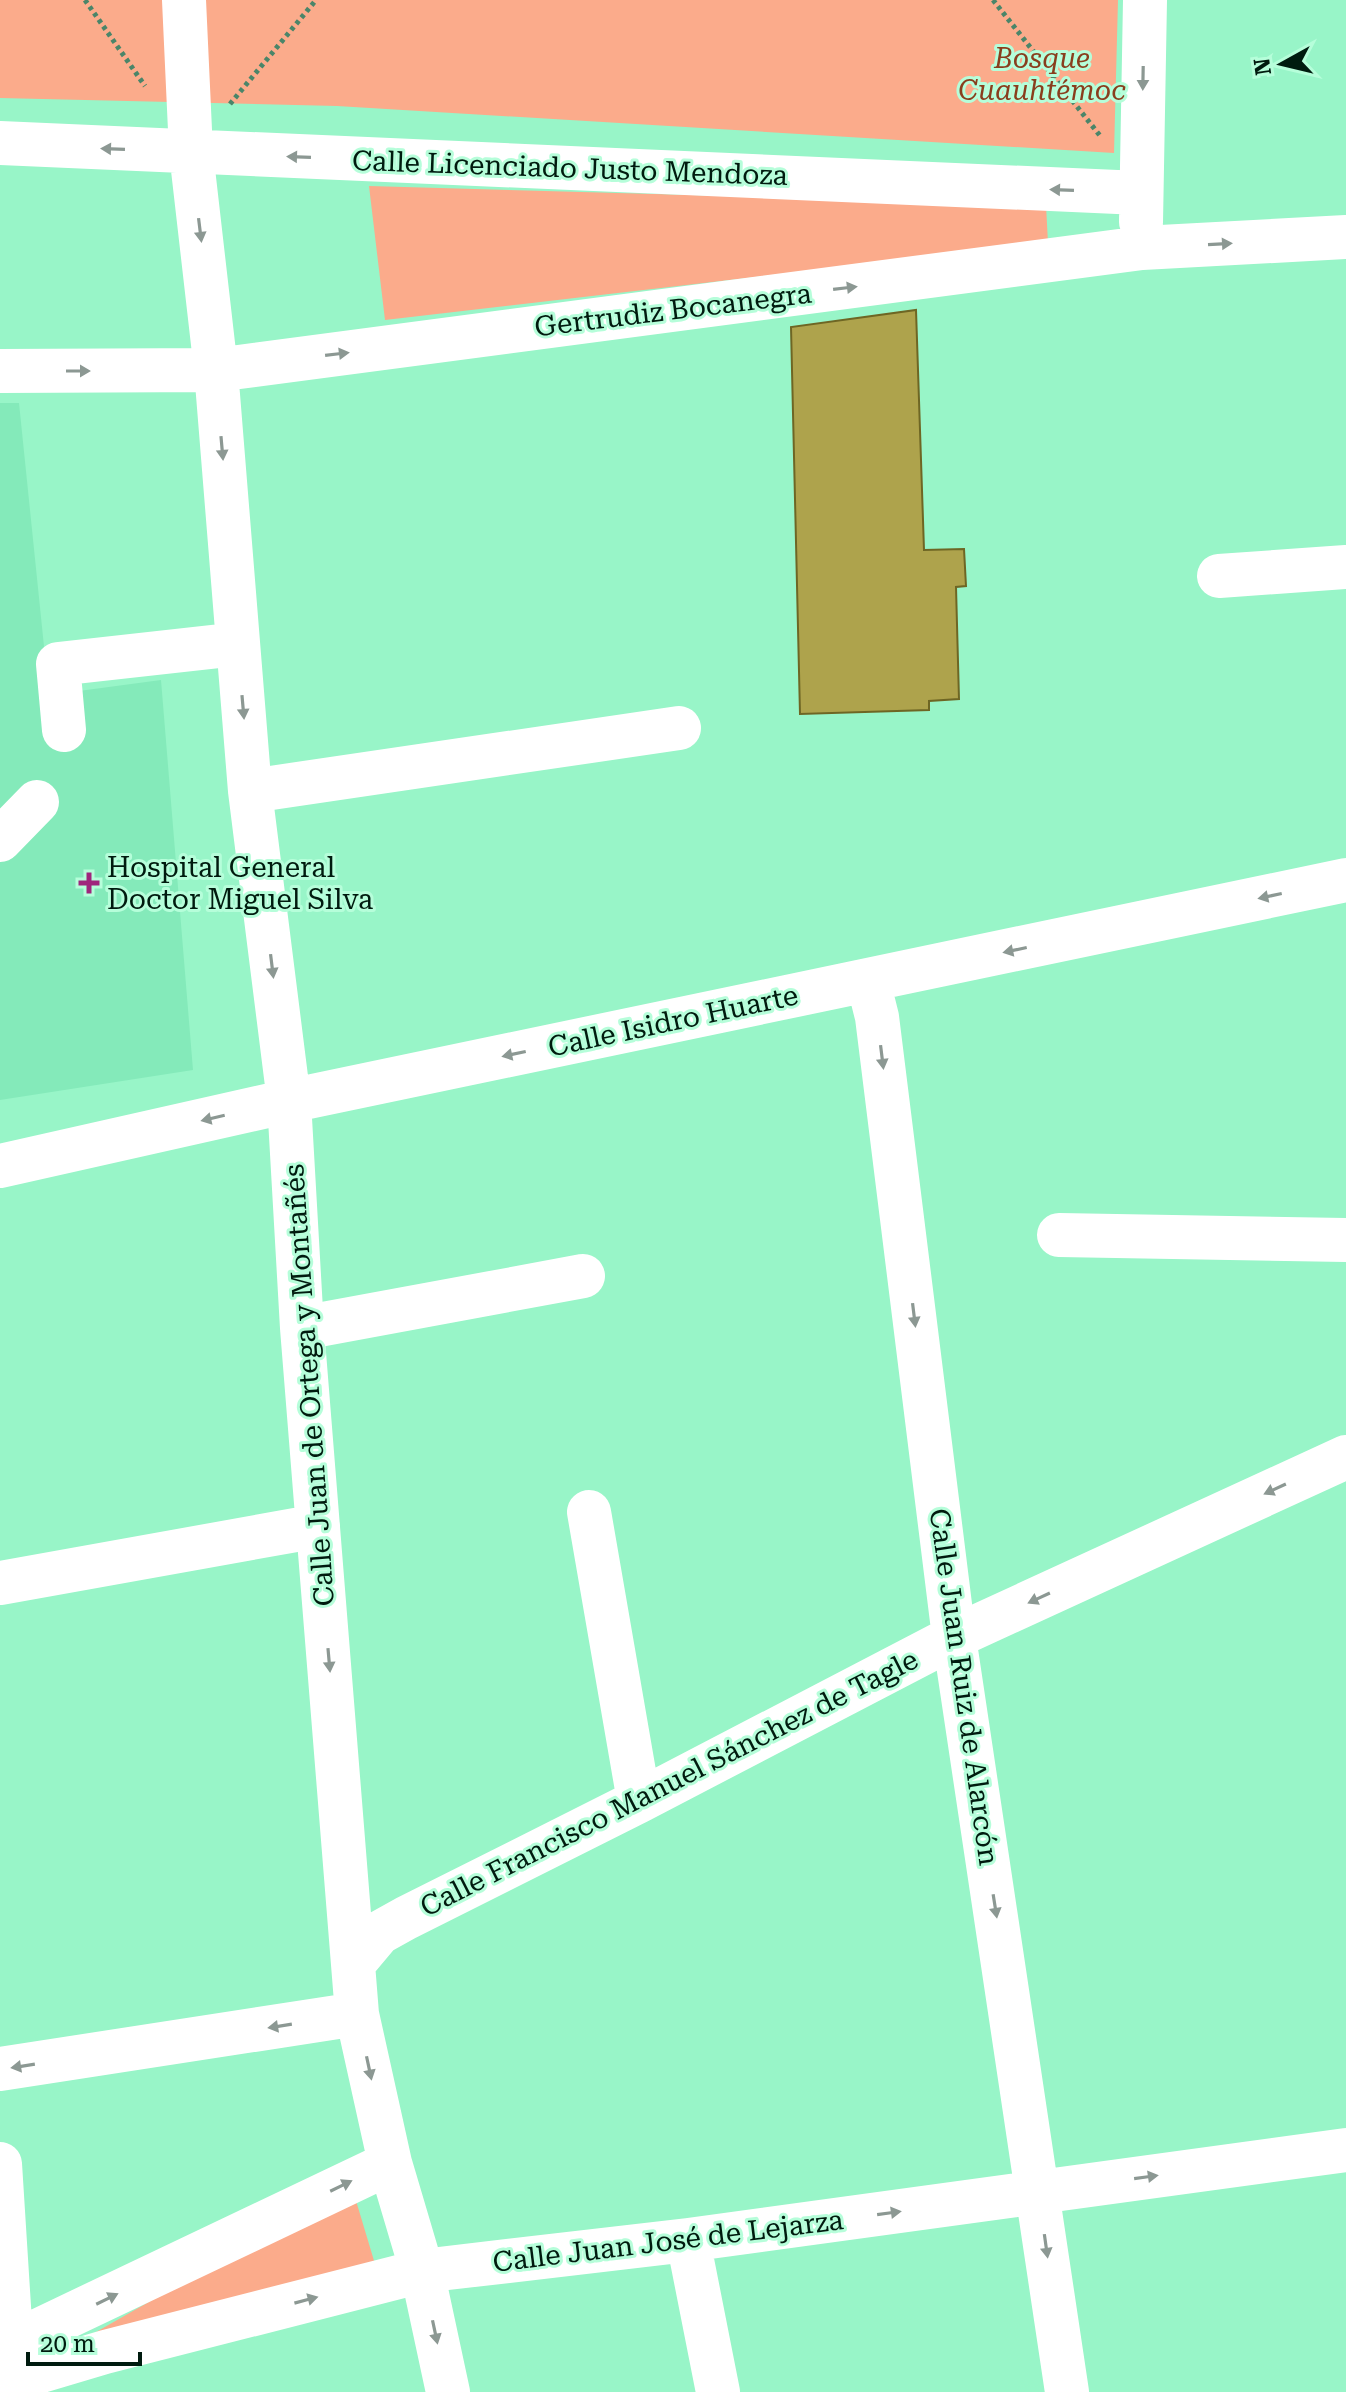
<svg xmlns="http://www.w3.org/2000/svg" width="1346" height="2392" viewBox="0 0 1346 2392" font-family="'Roboto Serif',serif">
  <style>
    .built { fill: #84eaba }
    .green { fill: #fbab8b }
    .building { fill: #aea34c; stroke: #6e6624; stroke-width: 2 }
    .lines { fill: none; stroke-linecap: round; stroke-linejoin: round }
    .path { stroke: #4a8569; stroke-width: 5; stroke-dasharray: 4 4; stroke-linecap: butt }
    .minor { stroke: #fff; stroke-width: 44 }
    .oneway { fill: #8c9893 }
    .poi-dot { fill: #9f257c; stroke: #b6feda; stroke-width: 3 }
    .labels { text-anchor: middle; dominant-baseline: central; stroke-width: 6; stroke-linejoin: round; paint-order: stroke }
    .park-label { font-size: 28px; font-style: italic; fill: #893e1d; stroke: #b6feda }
    .street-label { font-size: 28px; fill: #001b0f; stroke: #b6feda }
    .poi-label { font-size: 28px; fill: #001b0f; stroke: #b6feda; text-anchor: start }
  </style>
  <rect width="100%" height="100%" fill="#98f5c8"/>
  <path class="built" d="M0 403H19L49 695 161 680 193 1070 0 1100Z"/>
  <path class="green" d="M0 0H1118L1114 153 337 106 0 98Z
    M369 186 1046 205 1048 243 385 320Z
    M342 2192 354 2194 375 2264 75 2344Z"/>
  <path class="building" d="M916 310 924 550 964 549 966 586 956 587 959 699 929 701V710L800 714 791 327Z"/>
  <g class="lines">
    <path class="path" d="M85 0 145 86
      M993 0 1101 137
      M230 104 316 0"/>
    <path class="minor" d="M184 0 191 152 216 370 250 791 289 1101 302 1328 357 2014 390 2163 422 2271 448 2392
      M0 143 1140 193
      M1141 222 1145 0
      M0 371 216 370 1142 248 1346 237
      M1219 576 1346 567
      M64 730 58 664 238 644
      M250 791 679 728
      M0 840 37 802
      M868 981 877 1017 954 1637 1067 2392
      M0 1166 289 1101 1346 880
      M1059 1235 1346 1240
      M302 1328 583 1276
      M589 1512 639 1801
      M0 1583 318 1526
      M353 1964 379 1933 406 1918 639 1801 954 1637 1346 1457
      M0 2069 357 2014
      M0 2164 13 2370
      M688 2240 718 2392
      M0 2354 10 2344 390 2163
      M0 2381 14 2379 105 2352 422 2271 688 2240 1346 2150"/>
  </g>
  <defs><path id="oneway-solid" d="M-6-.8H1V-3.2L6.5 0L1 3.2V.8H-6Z" transform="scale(2)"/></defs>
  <g class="oneway">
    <use href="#oneway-solid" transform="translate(1143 78) rotate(91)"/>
    <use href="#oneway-solid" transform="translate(113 149) rotate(-178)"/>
    <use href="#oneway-solid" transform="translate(299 157) rotate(-178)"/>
    <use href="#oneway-solid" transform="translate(1062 190) rotate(-178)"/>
    <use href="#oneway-solid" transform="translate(200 230) rotate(83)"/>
    <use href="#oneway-solid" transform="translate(1220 244) rotate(-3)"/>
    <use href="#oneway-solid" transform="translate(845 288) rotate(-7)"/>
    <use href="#oneway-solid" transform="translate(337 354) rotate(-7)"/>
    <use href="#oneway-solid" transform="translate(78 371)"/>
    <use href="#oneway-solid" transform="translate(222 448) rotate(85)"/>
    <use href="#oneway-solid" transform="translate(243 707) rotate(85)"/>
    <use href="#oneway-solid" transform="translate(1270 896) rotate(168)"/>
    <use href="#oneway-solid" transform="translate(1015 950) rotate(168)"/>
    <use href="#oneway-solid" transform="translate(272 966) rotate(83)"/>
    <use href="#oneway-solid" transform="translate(514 1054) rotate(168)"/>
    <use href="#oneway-solid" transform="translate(882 1057) rotate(83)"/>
    <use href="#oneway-solid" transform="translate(213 1118) rotate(167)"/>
    <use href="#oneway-solid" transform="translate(914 1315) rotate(83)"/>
    <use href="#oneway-solid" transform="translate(1275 1489) rotate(155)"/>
    <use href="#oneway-solid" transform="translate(1039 1598) rotate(155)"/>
    <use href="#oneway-solid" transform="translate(329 1660) rotate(85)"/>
    <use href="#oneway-solid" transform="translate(995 1906) rotate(81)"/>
    <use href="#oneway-solid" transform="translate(280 2026) rotate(171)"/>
    <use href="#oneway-solid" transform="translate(23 2066) rotate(171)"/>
    <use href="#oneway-solid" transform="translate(369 2068) rotate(78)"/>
    <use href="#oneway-solid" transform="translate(1146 2177) rotate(-8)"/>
    <use href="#oneway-solid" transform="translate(341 2186) rotate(-26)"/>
    <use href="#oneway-solid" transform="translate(889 2213) rotate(-8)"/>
    <use href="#oneway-solid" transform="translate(1046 2246) rotate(82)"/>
    <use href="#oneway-solid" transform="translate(107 2299) rotate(-26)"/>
    <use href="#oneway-solid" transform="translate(306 2300) rotate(-15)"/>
    <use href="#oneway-solid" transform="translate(435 2332) rotate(78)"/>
  </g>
  <path class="poi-dot" d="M85 871h8v8h8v8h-8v8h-8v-8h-8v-8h8z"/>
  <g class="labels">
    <g class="park-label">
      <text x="1042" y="58">Bosque<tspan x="1042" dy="32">Cuauhtémoc</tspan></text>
    </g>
    <g class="street-label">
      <text transform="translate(570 168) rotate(2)">Calle Licenciado Justo Mendoza</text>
      <text transform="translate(673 310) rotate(-7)">Gertrudiz Bocanegra</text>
      <text transform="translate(673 1021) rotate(-12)">Calle Isidro Huarte</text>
      <text transform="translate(309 1385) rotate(-94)">Calle Juan de Ortega y Montañés</text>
      <text transform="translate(964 1687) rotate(82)">Calle Juan Ruiz de Alarcón</text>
      <text transform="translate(669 1783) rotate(-27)">Calle Francisco Manuel Sánchez de Tagle</text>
      <text transform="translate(668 2241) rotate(-7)">Calle Juan José de Lejarza</text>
    </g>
    <g class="poi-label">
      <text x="107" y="867">Hospital General<tspan x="107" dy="32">Doctor Miguel Silva</tspan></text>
    </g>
  </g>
  <g transform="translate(1282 64) rotate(262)" stroke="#b6feda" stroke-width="6" paint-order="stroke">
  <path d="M0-6L14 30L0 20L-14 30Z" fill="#001b0f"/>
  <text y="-12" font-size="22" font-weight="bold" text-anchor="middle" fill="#001b0f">N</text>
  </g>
  <path d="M28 2352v12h112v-12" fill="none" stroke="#001b0f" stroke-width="4"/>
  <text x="40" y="2352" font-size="24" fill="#001b0f" stroke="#b6feda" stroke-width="6" paint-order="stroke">20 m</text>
</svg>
